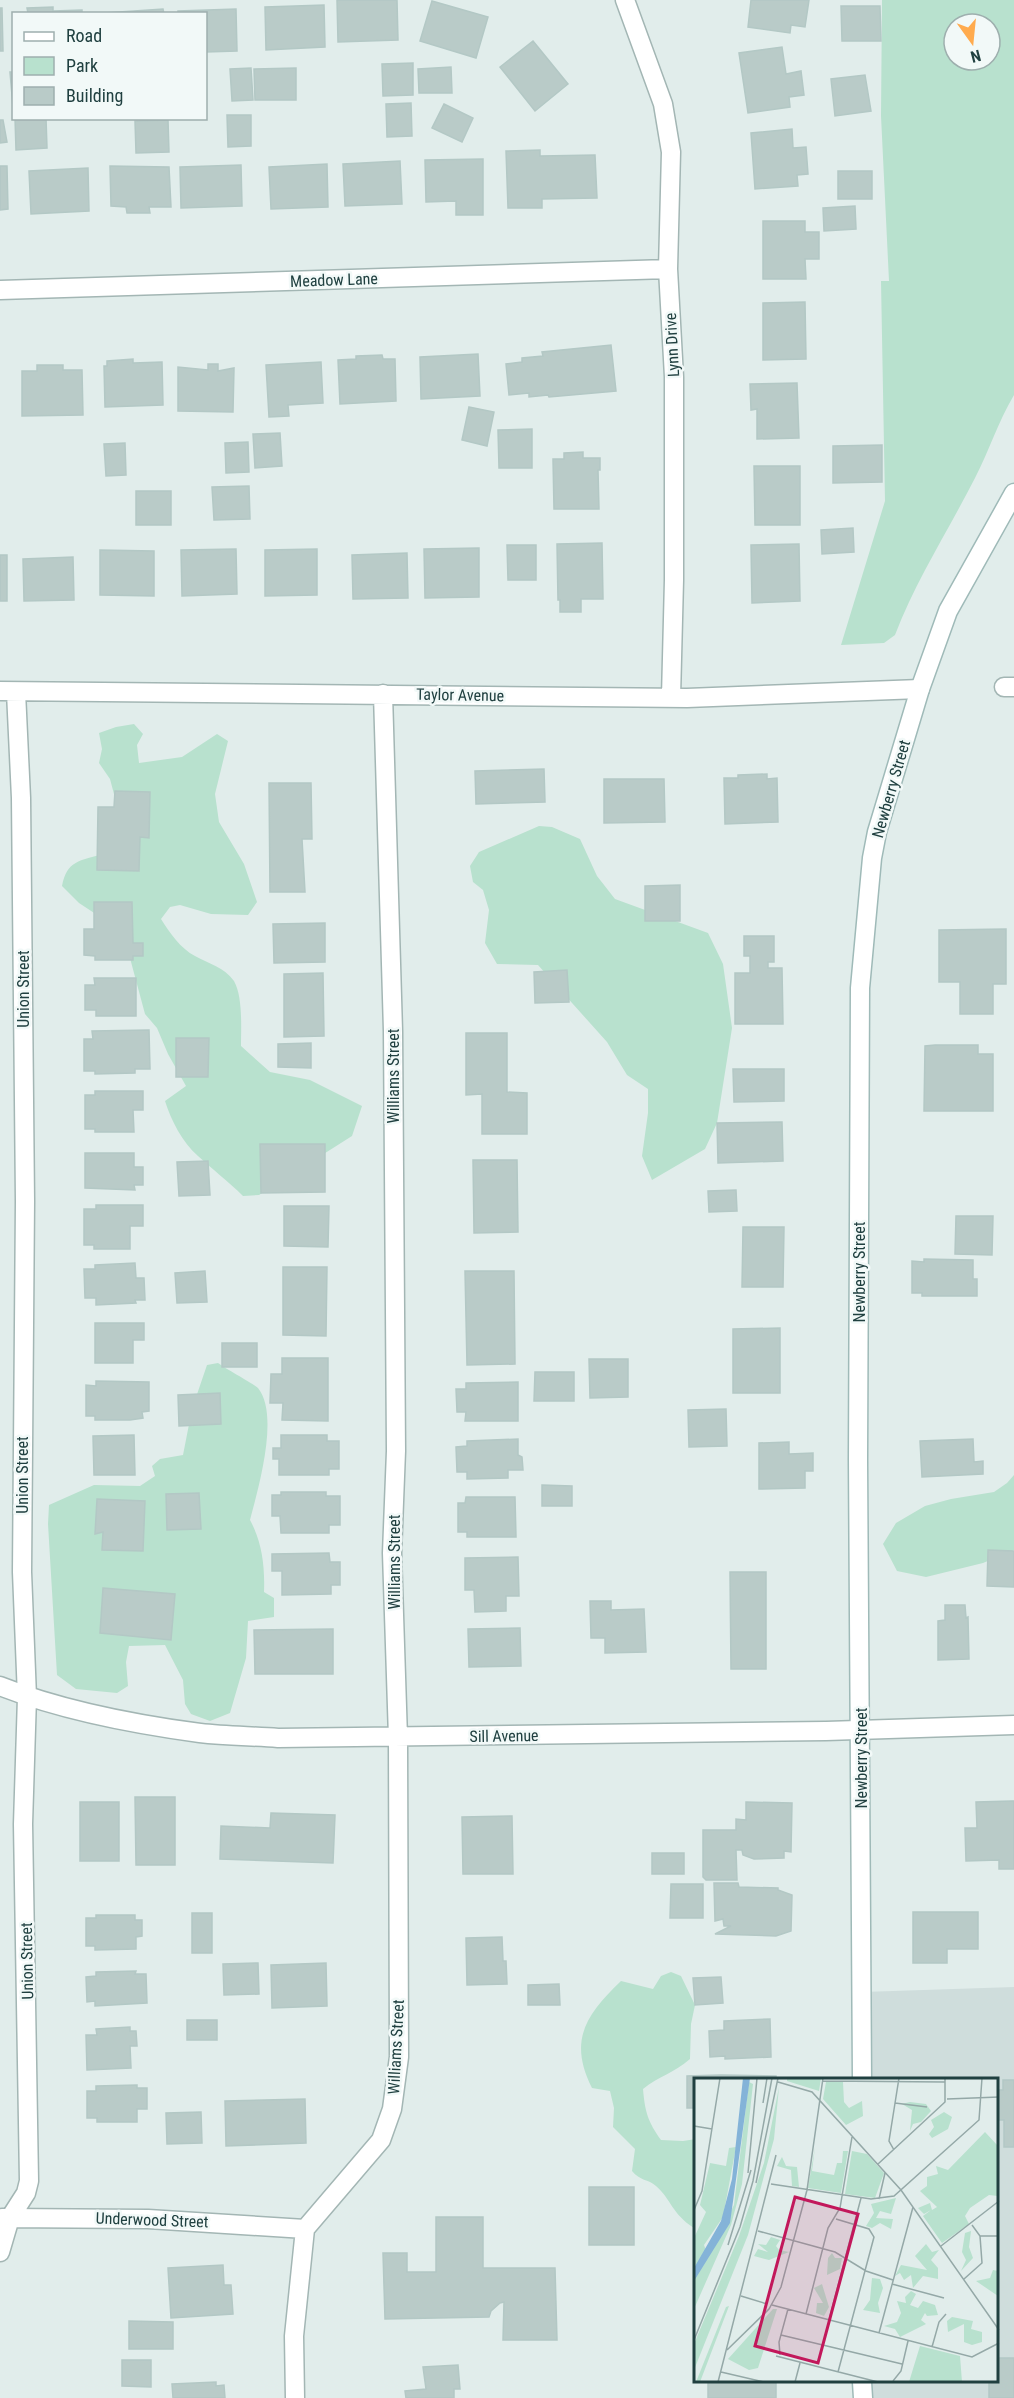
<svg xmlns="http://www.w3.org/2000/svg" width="1014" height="2398" viewBox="0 0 1014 2398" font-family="'Roboto Condensed',sans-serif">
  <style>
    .built { fill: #cfdddc }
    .green { fill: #b8e1ce; fill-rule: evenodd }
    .building { fill: #b9cbc8; stroke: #b3c8c5; stroke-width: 1.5 }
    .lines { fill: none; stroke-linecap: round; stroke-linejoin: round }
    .street-casing { stroke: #a3b6b4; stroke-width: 21 }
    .secondary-casing { stroke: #9fbab8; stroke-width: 21 }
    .street { stroke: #fff; stroke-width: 18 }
    .secondary { stroke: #fff; stroke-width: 18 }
    .labels { text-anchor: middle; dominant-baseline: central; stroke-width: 5; stroke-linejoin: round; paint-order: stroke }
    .street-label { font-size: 16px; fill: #204040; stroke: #f2f9f8 }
    .inset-road { fill: none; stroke: #94a8a7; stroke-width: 1.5 }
    .view { fill: #c2185b; fill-opacity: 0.15; stroke: #c2185b; stroke-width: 3 }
    .inset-edge { fill: none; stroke: #204040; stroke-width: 3 }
  </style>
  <rect width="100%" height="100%" fill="#e1edeb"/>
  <path class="built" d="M1014 1987V2398H863L862 2382H998V2080H862L863 1992Z"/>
  <path class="green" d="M882 0H1014V395C998 422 989 451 975 478 948 531 916 580 895 635L884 643 841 645 885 501 881 281H889L881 116ZM954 24H990V60H954Z
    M134 724 143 734 137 745 139 763 182 757 217 734 228 741 215 794 219 822 244 864 257 902 248 915 211 914 180 905 170 907 161 919C169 932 181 949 195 956 209 964 224 967 234 981 243 997 241 1028 241 1046L270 1072 310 1080 362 1106 352 1136 259 1195 243 1196C228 1181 213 1170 198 1156 182 1142 171 1120 165 1101L186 1086 168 1054 157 1028 145 1014 123 932 79 903 62 886C67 860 80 861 103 854L119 813 110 779 99 763 102 749 99 733 116 727Z
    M539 826 552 827 580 839 597 876 615 899 708 933 723 964 732 1028 717 1123 705 1149 652 1180 642 1156 648 1113V1089L627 1075 607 1042 538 965 497 964 485 943 489 910 483 890 473 882 470 866 479 852Z
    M218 1363C226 1369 254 1384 258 1388 280 1415 258 1489 250 1520 262 1542 265 1566 264 1592L274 1598V1617L248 1621 246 1658 230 1713 210 1721 191 1714 185 1704 183 1680 165 1645 129 1646 126 1662 128 1686 117 1693 76 1689 57 1675 48 1524 49 1505 94 1485 140 1486 155 1476 152 1466 160 1459 183 1455 192 1409 207 1365Z
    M1014 1475V1550L983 1563 926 1577 897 1571 883 1544 896 1523 925 1506 951 1499 994 1492 1007 1483Z
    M671 1972 681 1976 695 2005 691 2024 690 2059C674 2073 659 2076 643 2089 645 2112 648 2122 661 2140L683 2141 696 2139V2227L694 2228C672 2214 671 2199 656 2186 648 2179 640 2181 632 2171L635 2149 613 2127 614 2108 610 2091 592 2088C568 2040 586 2015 621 1981L653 1989 661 1976Z"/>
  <path class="building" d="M337 0H397L398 40 338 42Z
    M751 0H809L805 27 791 25 790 33 748 27Z
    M432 1 488 17 476 58 420 41Z
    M324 5 325 47 266 50 265 7Z
    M841 6H880L881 41H842Z
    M53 7V11L82 10V14H24L28 13 27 8Z
    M0 8H2L3 51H0Z
    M163 9 164 14H105V13Z
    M236 9 237 51 206 52V14H178V11Z
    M533 41 568 84 535 111 500 67Z
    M782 47 786 74 801 71 804 95 789 97 790 107 748 113 739 53Z
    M413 63V95L383 96 382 64Z
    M451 67 452 93H419L418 69Z
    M251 68 253 100 232 101 230 69Z
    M296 68V100H255L254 69Z
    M10 72H14V107H13Z
    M865 75 871 111 835 116 831 79Z
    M411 103 412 136 387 137 386 104Z
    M444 104 473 118 462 142 432 128Z
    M227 115H251V146L228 147Z
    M15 118H46L47 148 16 150Z
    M0 120H3L7 142 0 143Z
    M168 120 169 152 136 153 135 121Z
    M792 129 793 148 806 147 808 174 797 175 798 186 755 189 751 133Z
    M540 150V156L595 155 597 198 542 199V208H508L506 151Z
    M483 159V215H456V201L426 202 425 160Z
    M400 161 402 204 345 206 343 164Z
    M327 164 328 207 271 209 269 167Z
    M241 165 242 206 181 208 180 167Z
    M0 166H7L8 209 0 210Z
    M110 166 169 167 171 207H149L150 213H127L126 207 111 206Z
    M88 168 89 211 31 214 29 171Z
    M838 171H872V199H838Z
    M855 206 856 229 824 231 823 208Z
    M763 221H805V232H819V259H805L806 279H763Z
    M805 302 806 359 763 360V303Z
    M611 345 616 391 549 397 548 395 529 397V393L509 395 506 364 522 362V358L543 356 542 352Z
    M478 354 480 396 421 399 420 357Z
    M382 355 383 359H395L396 401 340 404 338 360 356 359V356Z
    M133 359V363L162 362 163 405 105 407 104 366H107V361Z
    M321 362 323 403 288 405 289 416 269 417 266 365Z
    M208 364H218V371L234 368 233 412 178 411V367L208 370Z
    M37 365H63V370H82L83 415 22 416V371H37Z
    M797 383 799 438 757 439V409L751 410 750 384Z
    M469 407 494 412 487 446 462 440Z
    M532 429V468H499L498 430Z
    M280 433 282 466 255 468 253 434Z
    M248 442 249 472 226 473 225 443Z
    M125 443 126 475 106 476 104 444Z
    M882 445V482L833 483V446Z
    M583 452V458H600V470H598L599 509H554L553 459H564V453Z
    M754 466H800V525H755Z
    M249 486 250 519 214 520 212 487Z
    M136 491H171V525H136Z
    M853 528 854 552 822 554 821 530Z
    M602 543 603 599H581V612H560V600H558L557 544Z
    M799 544 800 601 752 603 751 545Z
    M507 545H536V580H508Z
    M479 548V597L425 598 424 549Z
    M236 549 237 594 182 596 181 550Z
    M317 549V595L265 596V550Z
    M100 550 154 551V596L100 595Z
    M407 553 408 598 353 599 352 555Z
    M0 555H7V601H0Z
    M73 557 74 600 24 601 23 559Z
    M544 769 545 802 476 804 475 771Z
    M767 774V779L777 778 778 822 725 824 724 778H738V775Z
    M604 779H664L665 822 604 823Z
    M269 783H311L312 839H302L305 892H270Z
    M115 791 150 792 149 838 140 837 139 871 97 870 98 807H114Z
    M680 885V921H645V886Z
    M94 902H132L133 943H143V956H133V960H95V956L84 955V929H94Z
    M325 923V962L274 963 273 924Z
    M1006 929V984H993V1014H960V982H939V930Z
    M744 936H774V962H768V968H782L783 1024H735V973H750V956H744Z
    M567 970 569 1002 535 1003 534 972Z
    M323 973 324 1036 284 1037V974Z
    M94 978H136V1016H96V1010H85V985H95Z
    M149 1030 150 1069H135V1073L95 1074V1071H84V1039H93L92 1031Z
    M466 1033H507V1092L527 1093V1134H482V1094L466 1095Z
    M176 1038H209L208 1077H176Z
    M311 1043V1068L278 1067V1044Z
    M935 1045H978V1054H993V1111H924L925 1046Z
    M733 1069H784V1101L734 1102Z
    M95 1091H143V1110H133L134 1132H95V1129H85V1095H95Z
    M782 1122 783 1161 718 1163 717 1123Z
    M260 1144H325V1192L261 1193Z
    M85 1153H134V1167H143V1185H134L135 1190 85 1188Z
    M473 1160H517L518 1232 474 1233Z
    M208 1161 210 1195 179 1196 177 1162Z
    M736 1190 737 1211 709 1212 708 1191Z
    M96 1205H143V1226H130V1249H94V1245H84V1209H96Z
    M284 1206H329L328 1247 284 1246Z
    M956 1216H993L992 1255 955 1254Z
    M743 1227H784L783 1287H742Z
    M924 1259 973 1260V1279H977V1296H922V1293H912V1261L924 1262Z
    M135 1263 136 1278H144L145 1300H135L136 1303 96 1305V1298H85L84 1269H95V1265Z
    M283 1267H327L326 1336 283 1335Z
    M205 1271 207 1302 177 1303 175 1273Z
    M465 1271H514L515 1364 467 1365Z
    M95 1323H144V1340H133V1363H95Z
    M780 1328V1393H733V1329Z
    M222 1343H257V1367H222Z
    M282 1358H328V1421L282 1420 283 1403H270L271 1374H282Z
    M589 1359H628V1397L590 1398Z
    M535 1372H574V1401H534Z
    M96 1381 149 1382V1411L142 1412 143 1418 130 1420H95V1416H86V1385L96 1386Z
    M518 1382V1421H465L466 1412H457L456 1389H466V1383Z
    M220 1393 221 1424 179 1426 178 1395Z
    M726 1409 727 1446 689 1447 688 1410Z
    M134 1435 135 1475H94L93 1436Z
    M281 1435H327V1441H339V1469H329V1475H279V1459H273V1448H281Z
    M518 1439V1455L522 1457 523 1470H508V1478L467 1479V1472H457L456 1447 467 1446V1441Z
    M973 1439 974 1462 983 1461V1474L922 1477 920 1441Z
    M789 1442V1454L813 1453V1471H805V1488L759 1489V1443Z
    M542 1485 572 1486V1506H542Z
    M281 1492H326V1496H340V1525H329V1533H281L280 1516H272V1495H281Z
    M199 1493 201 1529 167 1530 166 1494Z
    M466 1497H515L516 1537H467V1532H458V1503H465Z
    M97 1499 145 1501 143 1551 102 1550 103 1532 95 1534Z
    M988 1550 1014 1551V1587L987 1586Z
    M329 1553 330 1562H340V1585H331V1594L282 1595V1571H272V1554Z
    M518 1557 519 1596H506V1611L475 1612 474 1590H465V1558Z
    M730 1572H766V1669H731Z
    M103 1588 175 1594 171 1640 100 1633Z
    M590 1601H611V1610L644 1609 646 1652 605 1653V1638H591Z
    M945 1605H965L966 1618 968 1617 969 1659 938 1660V1621L945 1620Z
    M520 1628 521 1666 469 1667 468 1629Z
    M333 1629V1674H255L254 1630Z
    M135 1797H175V1865H136Z
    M1012 1801H1014V1869H999V1860L966 1861 965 1828H977L976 1802Z
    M80 1802H119V1861H80Z
    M746 1802 792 1803 791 1852 784 1851V1858L754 1859 743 1855 742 1850H736L737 1880H706L703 1877V1830H736V1819L746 1820Z
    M271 1813 335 1815 333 1863 220 1859 221 1826 270 1828Z
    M512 1816 513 1874H463L462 1817Z
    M652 1853H684V1874H652Z
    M714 1883H738L739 1887 778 1888V1890L792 1895 791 1931 776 1936 715 1934 731 1926H724L723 1919 715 1921Z
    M671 1884H703V1918H670Z
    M913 1912H978V1949H947V1963H913Z
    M192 1913H212V1953H192Z
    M96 1915H135V1920H142V1936L136 1937V1949L95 1950V1946H86V1918H96Z
    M502 1937 503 1961H506L507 1984 467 1985 466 1938Z
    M258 1963 259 1994 224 1995 223 1964Z
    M326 1963 327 2006 272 2008 271 1965Z
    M136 1971 135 1974H146L147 2003 95 2006V2001L87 2002 86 1977 96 1976V1972Z
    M721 1977 723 2003 695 2005 693 1978Z
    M559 1984 560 2005H528V1985Z
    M770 2019 771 2057 725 2059V2056L710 2057 709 2031 724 2030V2021Z
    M187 2020H217V2040H187Z
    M130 2027V2031H136L137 2046H130L131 2068 87 2070 86 2035H97L96 2029Z
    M721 2075 776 2076V2080H696V2108H687V2076Z
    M1003 2080H1014V2147H1004V2120H998V2090H1003Z
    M137 2085V2088H147V2109H137V2122H97V2118H87V2091H96V2086Z
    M305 2099 306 2143 226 2146 225 2101Z
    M201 2112 202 2143 167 2144 166 2113Z
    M589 2187H634V2245H589Z
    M436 2217H483V2268H555L557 2340H503L504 2302 500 2303 491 2311 489 2317 385 2319 383 2253H407V2272H436Z
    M223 2265 224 2285H231L233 2314 171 2318 168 2268Z
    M129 2321 173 2322V2349H129Z
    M998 2358H1014V2398H989V2382H998Z
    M122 2360H151V2387L122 2386Z
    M458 2365 460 2389H454V2398H406L405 2391 426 2389 423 2367Z
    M216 2382V2386L224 2385 225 2398H173L172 2384Z
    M708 2382H776V2398H708Z"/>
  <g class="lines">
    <g class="street-casing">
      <path id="street" d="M625 0 663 104 671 152 668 269 674 377V580L671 697
        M0 290 668 269
        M1004 687H1014
        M0 691 687 698 920 689
        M0 1686C63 1711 133 1724 200 1733 226 1736 252 1736 278 1738L826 1731 1014 1725
        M2 2218 148 2219 305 2229
        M0 2252 10 2218 26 2193 29 2181 23 1824 27 1697 22 1572 25 1201 21 798 16 692
        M295 2398 294 2336 305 2229 381 2140 392 2109 399 2057 398 1738 392 1553 396 1451 393 1031 383 694"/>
    </g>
    <g class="secondary-casing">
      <path id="secondary" d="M862 2080 858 1460 860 988 872 858 877 832 920 689 948 611 1014 493
        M862 2382 863 2398"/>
    </g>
    <use href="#street" class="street"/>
    <use href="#secondary" class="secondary"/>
  </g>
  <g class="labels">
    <g class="street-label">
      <text transform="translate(334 280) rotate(-2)">Meadow Lane</text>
      <text transform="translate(672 345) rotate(-93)">Lynn Drive</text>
      <text transform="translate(460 695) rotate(1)">Taylor Avenue</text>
      <text transform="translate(891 789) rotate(-74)">Newberry Street</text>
      <text transform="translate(23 989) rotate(-90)">Union Street</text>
      <text transform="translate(393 1076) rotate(-90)">Williams Street</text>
      <text transform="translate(859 1272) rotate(-90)">Newberry Street</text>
      <text transform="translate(22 1475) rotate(-90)">Union Street</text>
      <text transform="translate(394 1562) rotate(-90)">Williams Street</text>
      <text transform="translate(504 1736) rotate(-1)">Sill Avenue</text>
      <text transform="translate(861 1758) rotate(-90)">Newberry Street</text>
      <text transform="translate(27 1961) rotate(-91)">Union Street</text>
      <text transform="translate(396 2047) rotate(-87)">Williams Street</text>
      <text transform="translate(152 2220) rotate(2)">Underwood Street</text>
    </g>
  </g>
  <g transform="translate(694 2078)">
    <rect width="304" height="304" fill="#e1edeb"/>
    <path d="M93 0H127L125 13 93 3ZM55 4 59 6 48 106 37 147 0 231V160L12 134 6 127 16 85 32 88 35 70 42 69 29 139 10 167 14 178 40 127ZM132 4H149L150 24 155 30 168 23 169 38 152 47 129 21ZM85 9 80 61 54 157 0 292V266L45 158 70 85ZM216 24 232 26 237 33 227 44 219 46 216 53 218 32 208 26ZM250 34 258 39 254 51 238 60 235 56 240 49 237 42ZM291 54 304 68V118L295 117 276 130 271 138 275 146 248 165 229 138 237 132 230 136 224 130 236 125 238 132 243 129 226 113 233 108V99L244 96 242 88 254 92ZM121 69 118 93 140 97 143 85H148L149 73H154L147 115 114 110ZM158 73 173 76 190 95 181 120 151 116ZM88 79 92 88 103 89 105 109 98 108 97 92 83 88ZM202 120 197 136 186 133 182 140 199 141 197 151 186 145 178 150 172 148 180 135 177 126ZM277 153 275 169 279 180 267 193 272 182 268 174 271 155ZM77 159 86 162 82 168 85 172 95 174 75 182 60 178 64 171 74 174 64 166 72 167ZM232 166 238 174 245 172 237 182 244 190V201L229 198 219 210 217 197 210 202 206 195 201 198 207 187 233 192 221 178ZM138 175 141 180H148L146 191 133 197 134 180ZM299 192 304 193V218L282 203 296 200ZM178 200 186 201 189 210 184 225 186 235 169 232 176 222ZM128 206 135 229 130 238 122 235 123 225H129L120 210ZM217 213 222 216 216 227 224 230 229 223 241 227 244 237 233 238 231 235 227 242 232 246 206 259 201 251 190 248 203 244 207 235 203 223 212 225 211 219ZM35 228 6 304H2L32 229ZM79 231H83L64 290 55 292 34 281ZM258 239 279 243 277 251 288 254V264L278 267 270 264V246L254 254 253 243ZM226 268 266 278 268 304H215Z" fill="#b8e1ce"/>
    <path d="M49 0H56L36 145 0 203V190L27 143 38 101Z" fill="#84b3d8"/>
    <path class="inset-road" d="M129 3 251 4M84 4 118 14 207 112 305 252M253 21 305 19M69 25 73 0M201 25 233 29M0 48 18 51M200 72 195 63 205 0M184 86 251 24V0M54 95 63 0M62 105 84 0M77 106 177 121 200 118 285 42 288 0M185 121 191 95M0 132 8 113 26 0M142 141 175 151 180 159 144 294M64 153 141 174 172 193 199 202M286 158H305M34 167 57 92M247 168 305 123M270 201 288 185 286 158 278 147M198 206 250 220M47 218 73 226M78 227 278 279 305 265M112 236 134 150 146 130 158 59M135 242 167 120M185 255 219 129M87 257 208 286M0 262 46 149 59 103 78 0M238 269 245 244 252 236M33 272 75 231 87 209 113 112 129 0M86 277 85 264 94 231M82 278 184 304M27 294 70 304M199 303 207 293 214 263M24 304 82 77M101 304 106 285"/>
    <path class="view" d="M101 119 164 136 124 285 61 268Z"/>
    <rect width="304" height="304" class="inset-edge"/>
  </g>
  <rect x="12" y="12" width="195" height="108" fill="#f2f9f8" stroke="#9eafae" stroke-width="1.5"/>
  <rect x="24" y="32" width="30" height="9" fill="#ffffff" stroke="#9eafae" stroke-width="1.5"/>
  <text x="66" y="42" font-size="18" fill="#204040">Road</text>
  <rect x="24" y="57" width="30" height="18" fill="#b8e1ce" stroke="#9eafae" stroke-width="1.5"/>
  <text x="66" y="72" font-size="18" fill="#204040">Park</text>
  <rect x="24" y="87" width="30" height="18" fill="#b9cbc8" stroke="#9eafae" stroke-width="1.5"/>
  <text x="66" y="102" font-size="18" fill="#204040">Building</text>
  <g transform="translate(972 42) rotate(165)"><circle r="28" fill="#f2f9f8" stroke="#9eafae" stroke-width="1.5"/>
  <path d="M0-4.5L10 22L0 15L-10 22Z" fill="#ffab4e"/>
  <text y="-9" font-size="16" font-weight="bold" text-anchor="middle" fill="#204040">N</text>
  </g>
</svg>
